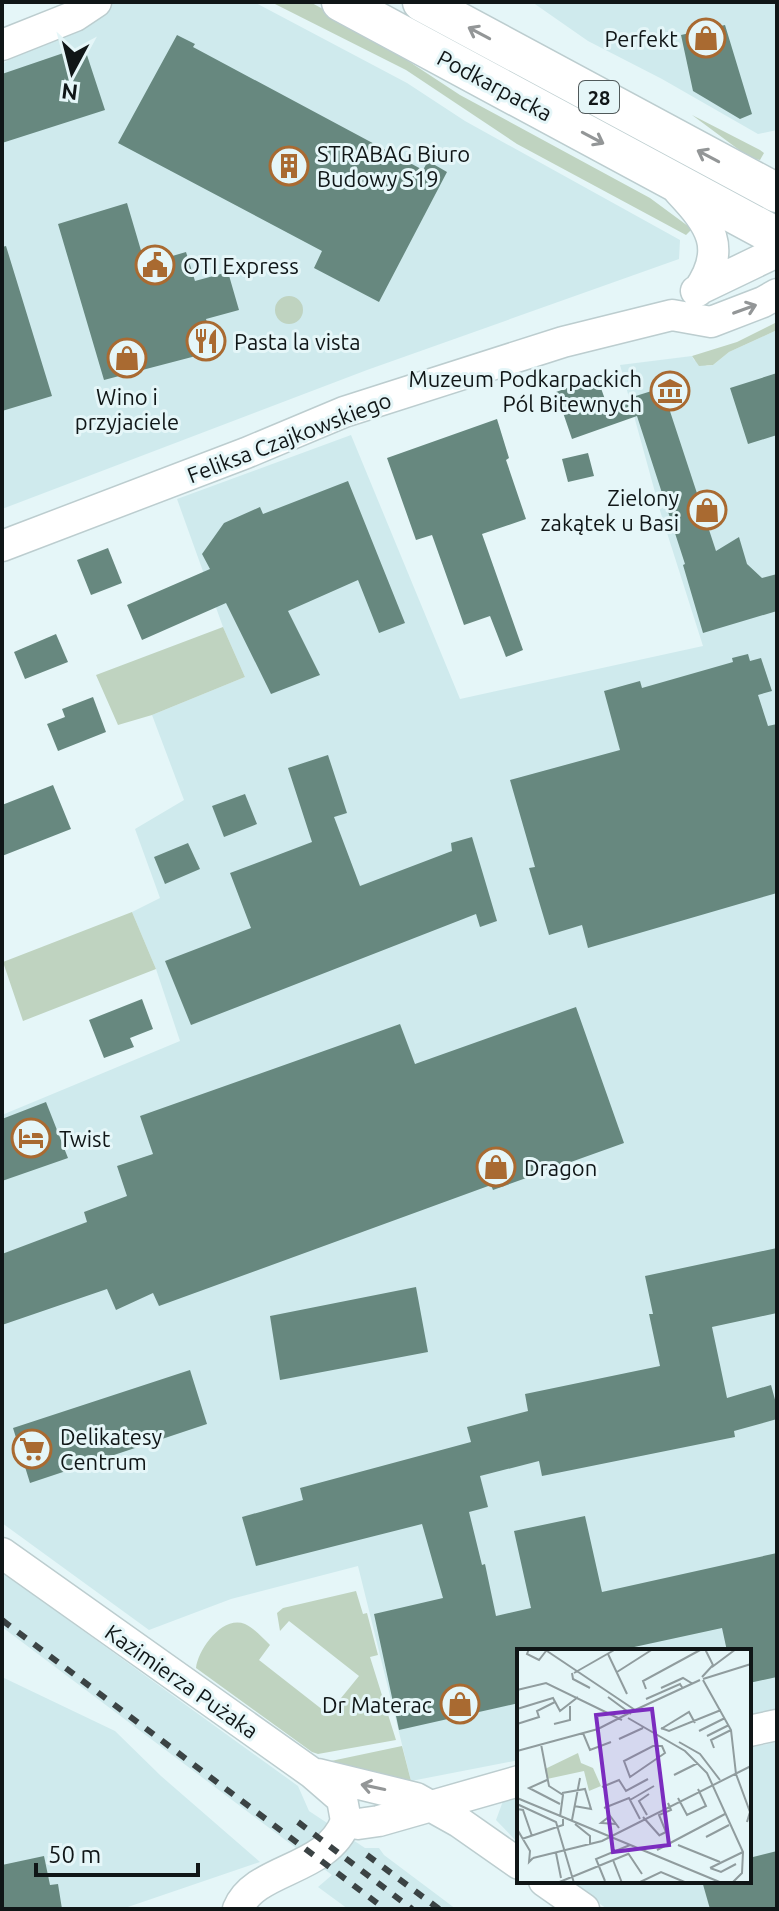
<svg xmlns="http://www.w3.org/2000/svg" width="779" height="1911" viewBox="0 0 779 1911" font-family="Ubuntu,sans-serif">
  <style>
    .built { fill: #cfeaed }
    .green { fill: #bfd3c0 }
    .building { fill: #67887f }
    .lines { fill: none; stroke-linecap: round; stroke-linejoin: round }
    .minor-casing { stroke: #bccdcf; stroke-width: 33 }
    .major-casing { stroke: #bccdcf; stroke-width: 41 }
    .minor { stroke: #fff; stroke-width: 30 }
    .major { stroke: #fff; stroke-width: 38 }
    .rail { stroke: #3b4344; stroke-width: 6; stroke-dasharray: 10 10; stroke-linecap: butt }
    .oneway { stroke: #939697 }
    .labels { text-anchor: middle; dominant-baseline: central; stroke-width: 6; stroke-linejoin: round; paint-order: stroke }
    .shield { fill: #e5f6f8; stroke: #50595a; stroke-width: 2 }
    .shield-label { font-size: 20px; font-weight: bold; fill: #101617 }
    .poi-label { font-size: 22px; fill: #101617; stroke: #e5f6f8; text-anchor: start }
    .street-label { font-size: 22px; fill: #101617; stroke: #e5f6f8 }
    .inset-road { fill: none; stroke: #909c9e; stroke-width: 2 }
    .view { fill: #7b2cbf; fill-opacity: 0.15; stroke: #7b2cbf; stroke-width: 4 }
    .inset-edge { fill: none; stroke: #101617; stroke-width: 4 }
  </style>
  <rect width="100%" height="100%" fill="#e5f6f8"/>
  <path class="built" d="M107 2H254L407 83 465 121 680 240 679 259 367 370 2 509V64Z
    M532 2H777V130L758 134 662 79 588 41Z
    M777 330V1710L749 1716V1651H519V1760L411 1781 358 1566 231 1599 149 1630 2 1523V1115L180 1041 156 969 132 912 160 898 135 829 184 800 152 715 245 677 223 627 177 499 351 435 460 699 703 646 661 514 620 365 692 356 694 360 707 366 713 365 729 352Z
    M2 1572 298 1786 309 1811 365 1848H379L384 1855 456 1909H348L318 1887 332 1875 2 1627Z
    M2 1677 115 1731 161 1776 260 1862 122 1909H2Z
    M777 1742V1909H607L569 1881H749V1748Z
    M519 1797V1844L496 1820 503 1801Z"/>
  <path class="green" d="M271 2H310L358 28 460 95 650 198 692 229 686 235 517 144 406 70Z
    M692 115 760 150 764 153 760 160 750 158Z
    M275 310a14 14 0 1 1 28 0a14 14 0 1 1-28 0Z
    M775 323 777 330 729 352 713 365 699 366 692 356 737 342Z
    M223 627 245 677 152 715 118 725 96 675Z
    M132 912 156 969 23 1021 3 962Z
    M356 1591 363 1614 367 1613 378 1655 370 1657 396 1740 318 1754 312 1752 196 1668C198 1650 222 1615 245 1624 254 1628 263 1638 270 1645L259 1660 328 1714 359 1676 289 1621 280 1631 277 1613 283 1608Z
    M402 1746 411 1781 331 1761Z"/>
  <path class="building" d="M725 25 752 114 740 119 693 91 681 35Z
    M177 35 195 44 193 47 423 170 428 161 447 172 379 302 314 268 322 251 118 143Z
    M84 46 105 110 2 143V74Z
    M127 203 145 264 186 252 195 281 228 272 239 310 206 319 215 351 104 380 58 224Z
    M6 246 52 396 2 411V247Z
    M777 373V435L748 444 730 388Z
    M597 377 607 405 658 389 659 394 664 393 716 551 739 537 747 564 762 578 777 574V611L703 633 683 565 685 564 637 416 572 439 556 392Z
    M497 419 509 458 506 460 526 519 482 534 523 650 506 657 490 616 464 625 432 535 416 540 387 458Z
    M588 453 594 476 568 482 562 459Z
    M348 481 405 623 379 633 358 580 288 611 320 675 271 694 226 603 142 640 127 605 210 569 202 554 224 523 260 507 263 514Z
    M108 548 122 583 91 595 77 560Z
    M56 634 68 662 25 679 14 652Z
    M748 654 750 661 761 658 772 691 758 695 768 726 777 724V893L588 948 582 925 549 935 529 868 535 867 510 780 620 750 604 691 640 681 642 688 733 662 732 658Z
    M93 697 106 732 58 751 47 724 65 717 62 709Z
    M328 755 347 813 334 817 360 886 452 851 451 843 472 837 497 921 480 927 476 914 191 1025 165 961 251 928 230 873 312 842 288 768Z
    M53 785 71 829 2 856V805Z
    M245 794 257 824 224 837 212 806Z
    M188 843 200 869 165 884 154 857Z
    M142 999 153 1029 130 1038 134 1047 104 1058 89 1020Z
    M576 1007 624 1143 493 1190 491 1185 159 1306 153 1293 116 1310 107 1289 2 1325V1254L87 1222 84 1212 127 1196 117 1166 153 1154 140 1116 400 1024 415 1064Z
    M46 1102 68 1158 2 1181V1119Z
    M777 1248V1313L712 1327 727 1398 771 1385 777 1407V1419L734 1431 735 1437 542 1476 539 1461 480 1476 488 1507 469 1512 482 1565 485 1564 496 1616 531 1608 514 1531 585 1516 602 1592 777 1553V1677L749 1683V1651H727L722 1628 625 1649 626 1651H519V1703L399 1730 374 1614 443 1598 422 1524 256 1566 242 1517 303 1500 300 1488 471 1442 467 1427 528 1411 525 1394 660 1366 649 1314H653L645 1276Z
    M416 1287 428 1352 280 1380 270 1316Z
    M190 1370 207 1424 30 1483 13 1428Z
    M777 1851V1909H710L702 1881H749V1858Z
    M44 1856 50 1885 58 1884 62 1909H2V1865Z"/>
  <g class="lines">
    <g class="minor-casing">
      <path id="minor" d="M2 45 75 16 96 2
        M679 191C710 224 728 248 698 291
        M696 291 777 252
        M2 546 246 453 344 412 563 342 672 315 711 322 763 302 777 294
        M2 1553 312 1773 342 1799 346 1821C327 1872 255 1867 238 1909
        M749 1731 777 1725
        M318 1774 416 1798 459 1822 519 1864
        M346 1821 358 1824 379 1821 519 1781
        M544 1881 584 1909"/>
    </g>
    <g class="major-casing">
      <path id="major" d="M341 2 777 237
        M422 2 777 193"/>
    </g>
    <use href="#minor" class="minor"/>
    <use href="#major" class="major"/>
    <path class="rail" d="M2 1620 385 1909
      M298 1822 412 1909
      M367 1855 439 1909"/>
  </g>
  <defs><path id="oneway-shaft" d="M-6 0H5M1.5-3L5.5 0L1.5 3" fill="none" stroke-width="1.6" stroke-linecap="round" stroke-linejoin="round" transform="scale(2)"/></defs>
  <g class="oneway">
    <use href="#oneway-shaft" transform="translate(479 33) rotate(-152)"/>
    <use href="#oneway-shaft" transform="translate(593 138) rotate(28)"/>
    <use href="#oneway-shaft" transform="translate(708 156) rotate(-152)"/>
    <use href="#oneway-shaft" transform="translate(745 309) rotate(-20)"/>
    <use href="#oneway-shaft" transform="translate(373 1787) rotate(-168)"/>
  </g>
  <defs>
    <g id="shop-ring" transform="scale(2)"><circle r="9.5" fill="#e5f6f8" stroke="#a96a31" stroke-width="1.5"/><path d="M-5-2.5h2.3a2.7 3.5 0 0 1 5.4 0H5L5.5 6h-11ZM-1.5-2.5h3a1.5 2.3 0 0 0-3 0Z" fill="#a96a31"/></g>
    <g id="building-ring" transform="scale(2)"><circle r="9.5" fill="#e5f6f8" stroke="#a96a31" stroke-width="1.5"/><path d="M-4-6H4V6H1V3H-1V6H-4ZM-2.5-4.3h1.7v1.8h-1.7ZM.8-4.3h1.7v1.8H.8ZM-2.5-1h1.7V.8h-1.7ZM.8-1h1.7V.8H.8Z" fill="#a96a31"/></g>
    <g id="civic-ring" transform="scale(2)"><circle r="9.5" fill="#e5f6f8" stroke="#a96a31" stroke-width="1.5"/><path d="M-.6-6.5H3V-4.5H.6V-3L4-1V1h2V6H-6V1h2V-1L-.6-3ZM-1.2 2.5V6h2.4V2.5Z" fill="#a96a31"/></g>
    <g id="restaurant-ring" transform="scale(2)"><circle r="9.5" fill="#e5f6f8" stroke="#a96a31" stroke-width="1.5"/><path d="M-5-6h1v4h1v-4h1v4h1v-4h1v5L-1.5 .5V6h-2V.5L-5-1ZM5-6V6H3V1.5H1.5Q1.5-4 5-6Z" fill="#a96a31"/></g>
    <g id="museum-ring" transform="scale(2)"><circle r="9.5" fill="#e5f6f8" stroke="#a96a31" stroke-width="1.5"/><path d="M0-6L6-3V-2H-6V-3ZM-5-1h2V3h-2ZM-1-1h2V3h-2ZM3-1h2V3H3ZM-6 4H6V6H-6Z" fill="#a96a31"/></g>
    <g id="hotel-ring" transform="scale(2)"><circle r="9.5" fill="#e5f6f8" stroke="#a96a31" stroke-width="1.5"/><path d="M-6-4.5h1.5V1H6V5H4.5V3h-9V5H-6ZM-4 0a1.8 1.8 0 1 1 3.6 0ZM.5 0V-2.5h3Q6-2.5 6 0Z" fill="#a96a31"/></g>
    <g id="supermarket-ring" transform="scale(2)"><circle r="9.5" fill="#e5f6f8" stroke="#a96a31" stroke-width="1.5"/><path d="M-6-5.5h2.5l.6 2H6L4.5 2H-2.5L-4.4-4H-6ZM-1.5 3.2a1.3 1.3 0 1 0 .1 0ZM3 3.2a1.3 1.3 0 1 0 .1 0Z" fill="#a96a31"/></g>
  </defs>
  <g fill-rule="evenodd">
    <use href="#shop-ring" x="706" y="38"/>
    <use href="#building-ring" x="289" y="166"/>
    <use href="#civic-ring" x="155" y="265"/>
    <use href="#restaurant-ring" x="206" y="341"/>
    <use href="#shop-ring" x="127" y="358"/>
    <use href="#museum-ring" x="670" y="391"/>
    <use href="#shop-ring" x="707" y="510"/>
    <use href="#hotel-ring" x="31" y="1138"/>
    <use href="#shop-ring" x="496" y="1167"/>
    <use href="#supermarket-ring" x="32" y="1449"/>
    <use href="#shop-ring" x="460" y="1704"/>
  </g>
  <g class="labels">
    <rect class="shield" x="579" y="81" width="40" height="32" rx="6"/>
    <g class="shield-label">
      <text x="599" y="97">28</text>
    </g>
    <g class="poi-label">
      <text x="678" y="38" text-anchor="end">Perfekt</text>
      <text x="317" y="153">STRABAG Biuro<tspan x="317" dy="25">Budowy S19</tspan></text>
      <text x="183" y="265">OTI Express</text>
      <text x="234" y="341">Pasta la vista</text>
      <text x="642" y="378" text-anchor="end">Muzeum Podkarpackich<tspan x="642" dy="25">Pól Bitewnych</tspan></text>
      <text x="127" y="396" text-anchor="middle">Wino i<tspan x="127" dy="25">przyjaciele</tspan></text>
      <text x="679" y="497" text-anchor="end">Zielony<tspan x="679" dy="25">zakątek u Basi</tspan></text>
      <text x="59" y="1138">Twist</text>
      <text x="524" y="1167">Dragon</text>
      <text x="60" y="1436">Delikatesy<tspan x="60" dy="25">Centrum</tspan></text>
      <text x="432" y="1704" text-anchor="end">Dr Materac</text>
    </g>
    <g class="street-label">
      <text transform="translate(495 85) rotate(28)">Podkarpacka</text>
      <text transform="translate(289 437) rotate(-21)">Feliksa Czajkowskiego</text>
      <text transform="translate(182 1681) rotate(35)">Kazimierza Pużaka</text>
    </g>
  </g>
  <g transform="translate(517 1649)">
    <rect width="234" height="234" fill="#e5f6f8"/>
    <path d="M61 104 64 114 76 119 84 137 72 142 67 122 30 130 28 120Z" fill="#bfd3c0"/>
    <path class="inset-road" d="M12 0 10 5 22 11 29 2M27 0 118 61M91 5 110 45M195 18 219 0M100 23 136 0M55 24 56 30 73 39M57 24 99 0M185 28 196 16 188 0M186 30 234 15M186 31 214 81 219 125 233 163 230 173M144 39 166 29 176 35M129 40 126 32 185 0M0 41 29 34 105 71M91 48 114 65M129 50 163 35 166 40M0 60 36 49 43 62 61 48M118 61 183 31M111 69 168 102 190 124 226 203 225 224 215 234M0 75 22 68 20 62 38 53M37 75 53 71V57M144 79 152 82 204 61M144 80 172 63 178 74M182 82 208 69M66 84 73 101 94 93M190 87 212 76M102 90 126 79M162 93 183 105 203 131M24 95 32 137 46 146 43 168M136 97H145L148 104 113 128 107 112ZM197 99 194 91 214 81M0 102 81 80 118 61M157 126 181 114M30 131 12 139 43 155M85 138 102 131 109 142 131 130M45 144 68 140 74 160 57 157M0 149 205 234M161 149 170 166 189 157 181 140M113 151 137 137M0 155 39 173 57 234M87 159 112 149 123 170M0 160 6 161 15 187M130 166 122 152 132 145M126 168 143 187M55 171 63 129M58 175 73 187V196M99 175 84 174 93 167 102 179M0 180 13 202 12 213 16 209M143 186 149 183 142 166 154 161 151 154M189 188 212 176M5 190 46 176V170M161 196 203 213M140 201 208 165M39 204 44 229M111 204 125 225M16 209 85 192 234 117M96 211 105 234M193 219 226 203M193 219 204 223 219 215M88 232 79 210 113 196M40 234 111 205M121 234 144 223 170 234"/>
    <path class="view" d="M135 60 152 196 96 203 79 66Z"/>
    <rect width="234" height="234" class="inset-edge"/>
  </g>
  <rect width="779" height="1911" fill="none" stroke="#101617" stroke-width="8"/>
  <g transform="translate(72 72) rotate(187)" stroke="#e5f6f8" stroke-width="6" paint-order="stroke">
  <path d="M0-6L14 30L0 20L-14 30Z" fill="#101617"/>
  <text y="-12" font-size="22" font-weight="bold" text-anchor="middle" fill="#101617">N</text>
  </g>
  <path d="M36 1863v12h162v-12" fill="none" stroke="#101617" stroke-width="4"/>
  <text x="48" y="1863" font-size="24" fill="#101617" stroke="#e5f6f8" stroke-width="6" paint-order="stroke">50 m</text>
</svg>
